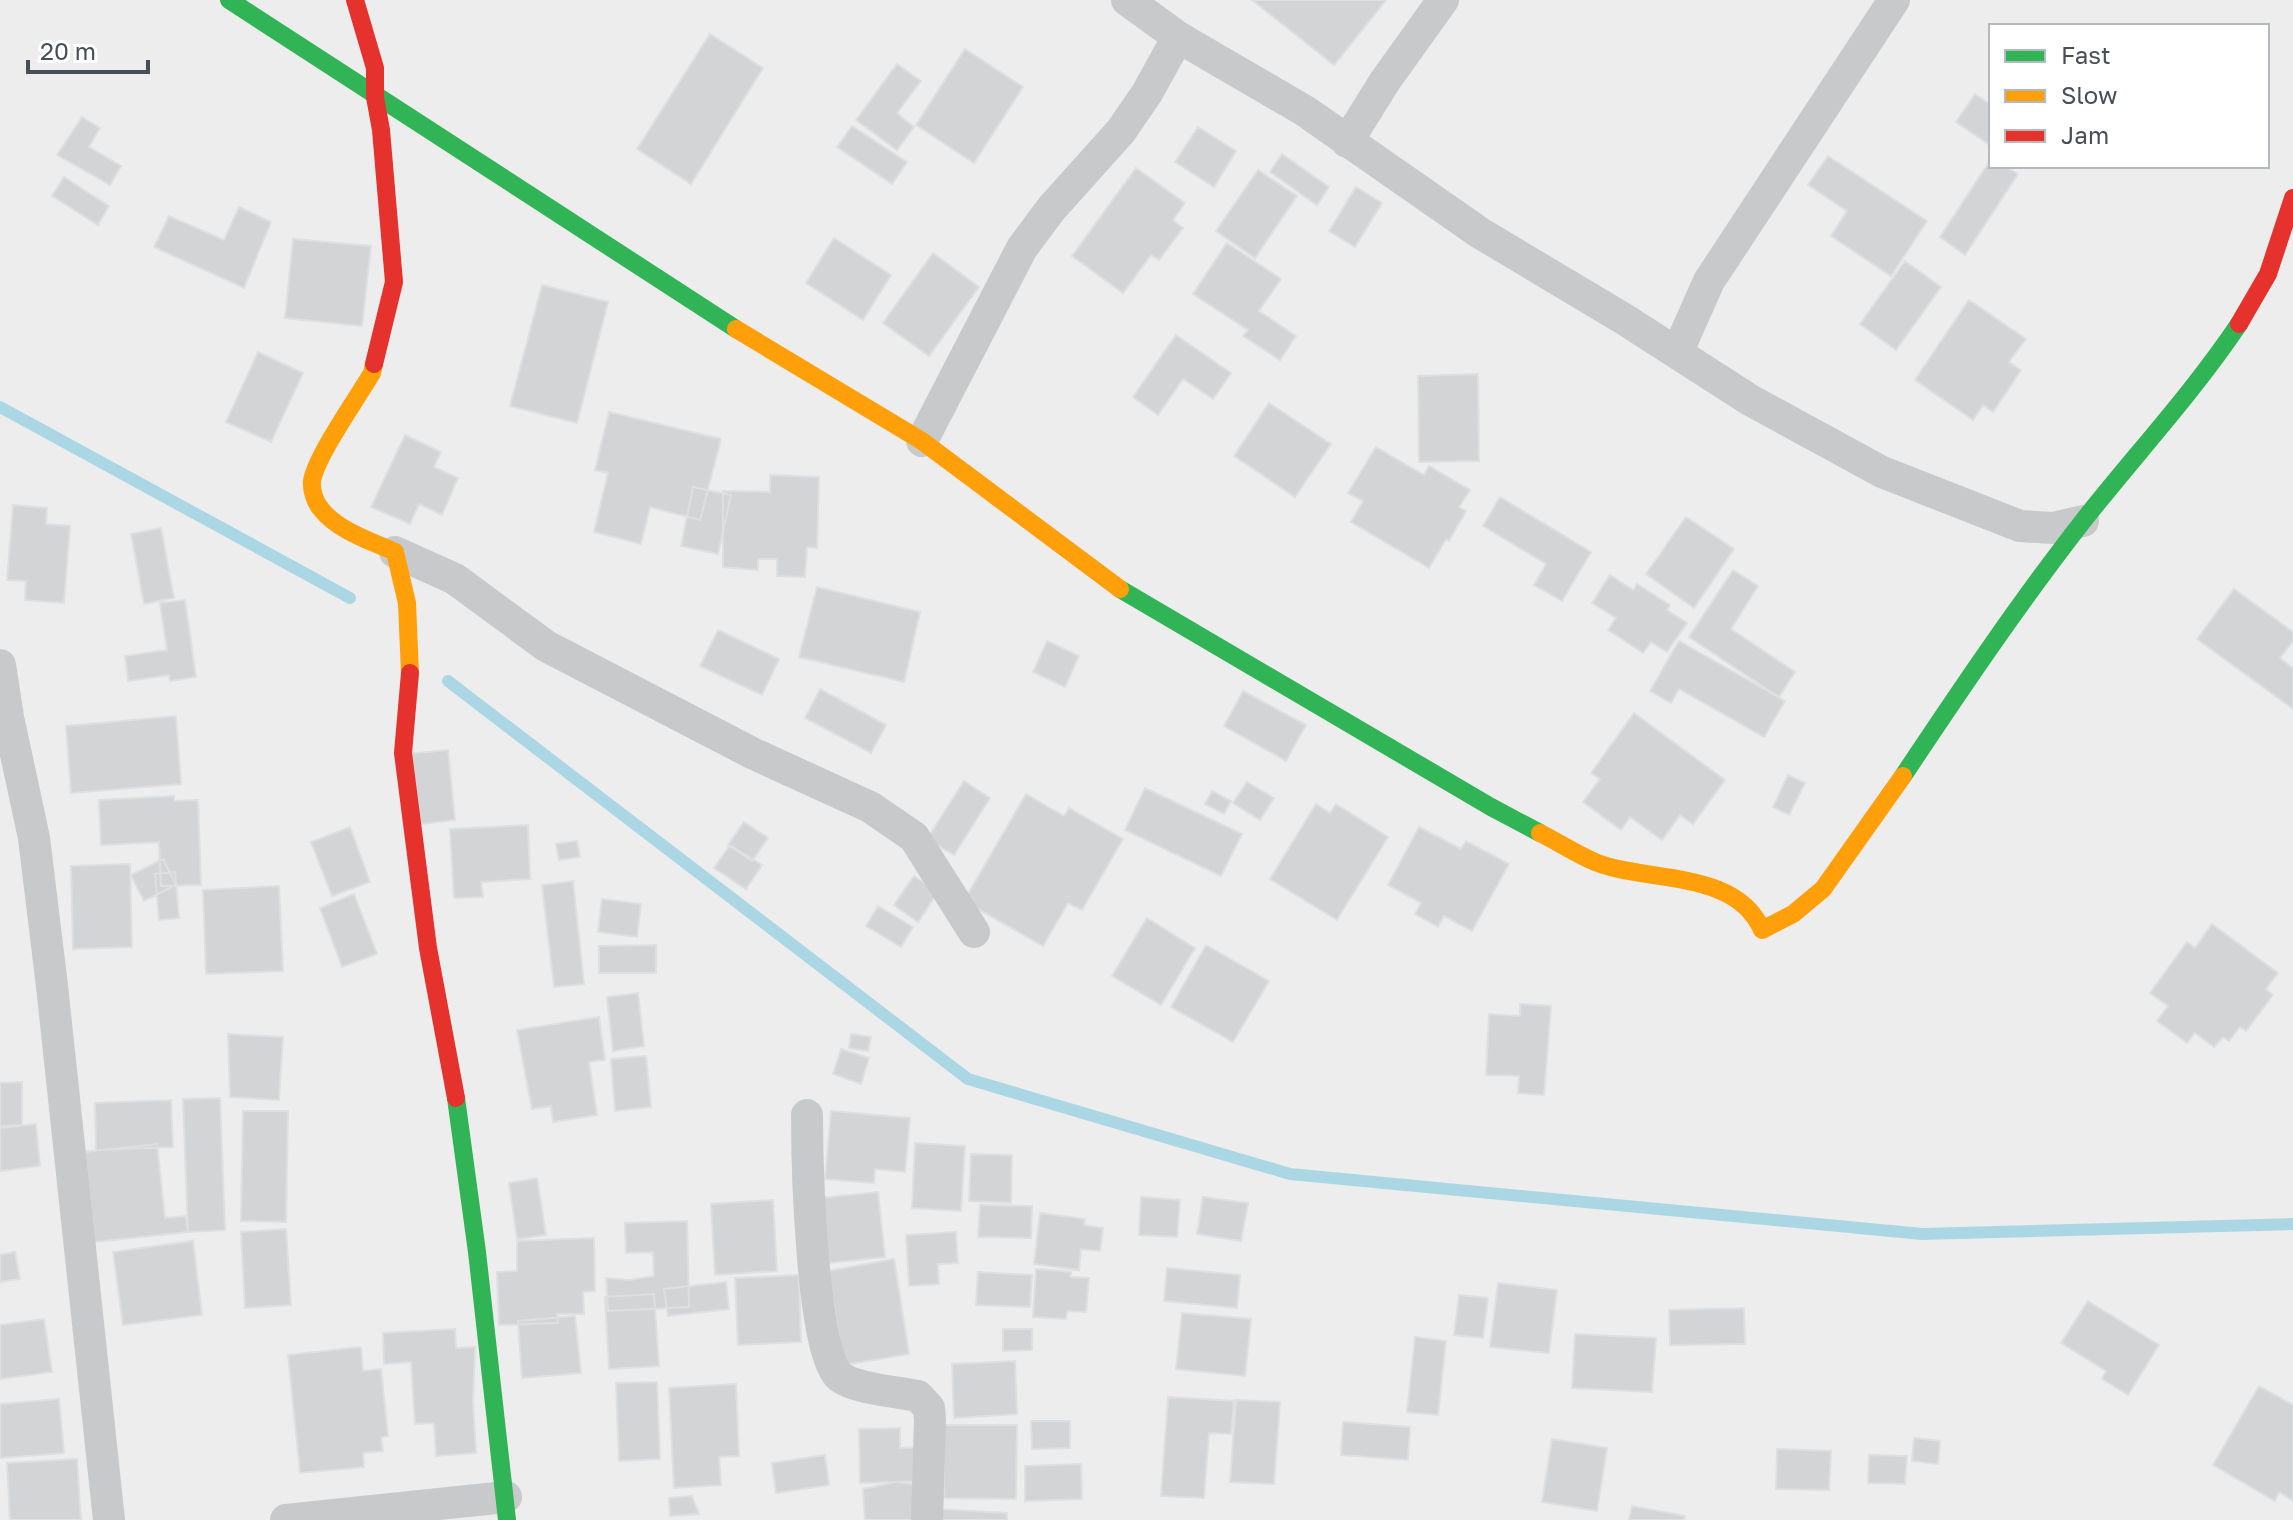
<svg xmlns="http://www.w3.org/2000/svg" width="2293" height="1520" viewBox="0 0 2293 1520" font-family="'Golos Text',sans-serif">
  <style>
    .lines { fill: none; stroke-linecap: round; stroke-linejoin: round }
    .stream { stroke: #abd7e5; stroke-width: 12 }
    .building { fill: #d3d4d6; stroke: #dedfe0; stroke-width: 2 }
    .street { stroke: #c7c9cb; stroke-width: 32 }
    .fast { stroke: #30b455; stroke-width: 18 }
    .slow { stroke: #ff9f0a; stroke-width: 18 }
    .jam { stroke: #e5322d; stroke-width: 18 }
  </style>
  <rect width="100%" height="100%" fill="#ededed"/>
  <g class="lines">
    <path class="stream" d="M0 407 350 598
      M448 681 968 1079 1290 1174 1922 1234 2293 1224"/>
  </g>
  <path class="building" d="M1252 0H1386L1334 65Z
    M710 34 763 68 691 184 637 149Z
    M965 49 1023 87 974 163 916 125Z
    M897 64 921 81 897 113 914 127 897 150 856 120Z
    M1975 94 1991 105V146L1956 122Z
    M82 117 100 128 89 147 121 166 110 185 57 155Z
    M852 126 907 162 892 184 837 147Z
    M1198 127 1236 151 1214 187 1175 162Z
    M1282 154 1329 187 1317 205 1270 172Z
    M1828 156 1927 221 1891 276 1831 236 1847 211 1808 185Z
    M1991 159V166H2005L2018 174 1965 255 1940 237Z
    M1136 168 1185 203 1173 220 1183 228 1159 260 1151 255 1123 293 1072 256Z
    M1258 170 1297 196 1255 258 1216 231Z
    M64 177 109 206 98 225 52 196Z
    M1356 187 1382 203 1355 247 1329 231Z
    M239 207 271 222 244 288 154 247 169 216 224 240Z
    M834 238 891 275 863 320 806 283Z
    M293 239 371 246 362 326 285 318Z
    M1227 243 1281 279 1259 311 1296 336 1280 360 1243 336 1248 330 1193 294Z
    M933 253 979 287 929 356 883 323Z
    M1905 261 1941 287 1896 350 1860 324Z
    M542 285 608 302 577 423 510 406Z
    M1969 300 2026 339 2009 362 2021 370 1993 412 1983 405 1973 420 1915 380Z
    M1176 335 1231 373 1213 399 1183 379 1158 415 1133 397Z
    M258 352 303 373 271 442 226 422Z
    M1478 374 1479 461 1419 462 1418 376Z
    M1269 403 1331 444 1295 497 1234 456Z
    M609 412 721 439 700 520 650 507 641 544 594 532 608 473 595 470Z
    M405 435 441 452 434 467 458 478 442 515 419 504 410 524 371 507Z
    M1376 447 1424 475 1429 466 1470 490 1459 507 1466 511 1449 541 1446 539 1429 568 1351 522 1363 501 1348 493Z
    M770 475 819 477 817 548 807 547 805 577 777 576V559H758V570L723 567V491L770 492Z
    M693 487 731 495 718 554 681 546Z
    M1500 497 1591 552 1562 601 1534 585 1546 564 1483 526Z
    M13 505 47 508 46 524 70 526 64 603 25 600 26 581 7 580Z
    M1686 517 1734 549 1694 608 1646 574Z
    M161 528 174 598 144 604 131 534Z
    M1733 570 1758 586 1731 629 1795 672 1779 697 1689 637Z
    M1610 575 1633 590 1637 584 1670 605 1667 610 1687 623 1667 652 1651 642 1643 653 1608 630 1616 618 1592 603Z
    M817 587 920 612 904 682 799 657Z
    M2234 589 2293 632V641L2280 658 2293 668V709L2197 639Z
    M185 600 196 677 170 681 169 675 128 681 125 656 167 650 160 603Z
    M718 630 779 659 762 695 700 666Z
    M1047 641 1079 656 1065 687 1033 672Z
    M1679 641 1785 701 1764 737 1679 689 1671 703 1650 691Z
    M820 689 886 725 871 753 805 718Z
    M1243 691 1306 725 1286 761 1224 726Z
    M1634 713 1725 780 1693 824 1680 815 1662 840 1630 817 1621 830 1583 802 1600 779 1591 773Z
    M176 716 181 784 71 793 66 726Z
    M448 750 455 820 413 825 406 754Z
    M1788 775 1805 783 1789 815 1773 807Z
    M964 781 990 798 954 855 927 839Z
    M1247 782 1274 798 1260 820 1233 803Z
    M1145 788 1242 834 1221 876 1125 830Z
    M1212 791 1231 801 1224 814 1205 804Z
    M1026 794 1064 816 1069 808 1123 839 1082 910 1068 903 1043 946 964 901Z
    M174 796V801L198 800 201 885 161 886 159 842 101 845 99 800Z
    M1316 804 1330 813 1336 804 1388 837 1337 920 1270 879Z
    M744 822 768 838 752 861 728 845Z
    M528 825 530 879 481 882 483 897 454 898 450 829Z
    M350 827 370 882 332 896 311 842Z
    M1419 827 1461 849 1466 841 1509 864 1472 931 1444 916 1438 927 1415 914 1421 903 1388 885Z
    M577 841 580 857 559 860 556 844Z
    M730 845 762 865 746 889 714 868Z
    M163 859 176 885 144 901 131 875Z
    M130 864 132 947 73 949 71 866Z
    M175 872 179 918 159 920 155 874Z
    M914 876 938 892 918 922 894 905Z
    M573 881 584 984 554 987 542 885Z
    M279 886 283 971 206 974 203 890Z
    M354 894 377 954 342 967 320 908Z
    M602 899 641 904 637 937 598 932Z
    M878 906 913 927 901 947 866 926Z
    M1147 918 1195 948 1161 1005 1112 976Z
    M2212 924 2278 973 2266 989 2273 995 2246 1031 2240 1027 2229 1041 2223 1037 2214 1047 2195 1033 2187 1043 2157 1021 2168 1006 2150 993 2187 942 2195 948Z
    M656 945V973H599V946Z
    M1206 945 1269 981 1233 1042 1171 1007Z
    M638 993 644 1046 613 1051 607 997Z
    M1520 1004 1551 1006 1544 1095 1518 1093 1519 1076 1486 1075 1489 1014 1520 1016Z
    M599 1017 605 1060 589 1062 597 1115 553 1122 551 1106 532 1109 517 1030Z
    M228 1034 283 1037 279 1100 230 1097Z
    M851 1034 871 1037 868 1051 849 1048Z
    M841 1049 869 1058 861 1084 833 1074Z
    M646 1056 651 1107 615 1111 611 1059Z
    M22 1082V1125L0 1126V1083Z
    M220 1098 225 1230 188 1232 183 1099Z
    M171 1100 173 1147 96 1150 95 1103Z
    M243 1111H288L286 1222 241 1221Z
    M831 1111 910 1118 905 1172 875 1169 874 1183 825 1179Z
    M36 1124 40 1166 0 1171V1128Z
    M915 1143 965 1146 961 1211 912 1208Z
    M157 1144 165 1218 186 1216 188 1232 94 1242 85 1152Z
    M971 1154 1012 1155 1011 1203 969 1201Z
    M537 1178 546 1235 517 1239 509 1183Z
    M878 1192 885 1257 828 1263 821 1198Z
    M1141 1197 1180 1200 1177 1237 1139 1235Z
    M1203 1197 1248 1203 1241 1241 1197 1234Z
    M773 1200 777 1271 715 1275 711 1204Z
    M980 1205 1032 1206 1031 1238 978 1237Z
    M1040 1213 1085 1219 1084 1225 1103 1228 1100 1251 1081 1249 1079 1270 1034 1264Z
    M687 1221 689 1307 608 1311 606 1278 630 1280 654 1276 653 1252 626 1253 625 1223Z
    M286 1229 291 1305 245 1308 241 1232Z
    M956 1232 958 1263 938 1264 939 1284 909 1286 906 1235Z
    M594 1238 595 1291 583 1292 584 1314H557L558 1323 499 1325 497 1272 517 1271V1241Z
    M193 1241 202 1315 123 1325 113 1252Z
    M15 1252 20 1279 0 1282V1255Z
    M894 1259 909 1354 844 1365 828 1271Z
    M1167 1268 1240 1275 1237 1308 1164 1301Z
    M1036 1269 1071 1272 1070 1277 1089 1278 1086 1312 1067 1311 1066 1319 1033 1317Z
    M978 1272 1032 1275 1030 1307 976 1305Z
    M799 1275 801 1342 738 1345 735 1278Z
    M726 1282 729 1309 668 1316 664 1289Z
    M1498 1283 1557 1290 1549 1353 1490 1347Z
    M654 1294 659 1366 609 1369 605 1297Z
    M1459 1295 1488 1298 1483 1338 1454 1335Z
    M2088 1301 2159 1345 2128 1395 2102 1379 2106 1371 2061 1343Z
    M1744 1308 1745 1344 1670 1345 1669 1310Z
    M1182 1313 1251 1319 1245 1376 1176 1369Z
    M575 1316 581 1373 522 1378 518 1321Z
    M44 1319 52 1372 0 1379V1325Z
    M455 1329 456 1348 475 1347 473 1401 476 1453 436 1456 434 1423 415 1424 411 1362 384 1364 383 1333Z
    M1003 1329H1032V1350L1003 1351Z
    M1575 1334 1656 1338 1652 1392 1572 1388Z
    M1415 1337 1446 1341 1438 1415 1407 1412Z
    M361 1347 363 1371 381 1369 388 1436 381 1437 383 1451 363 1453 364 1467 300 1473 288 1355Z
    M1015 1361 1017 1414 954 1418 952 1364Z
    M657 1382 660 1459 619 1461 616 1383Z
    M736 1384 739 1456 719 1457 721 1485 674 1488 669 1388Z
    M2259 1386 2293 1405V1501L2279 1492 2275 1501 2213 1465Z
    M1168 1397 1234 1401 1231 1434 1209 1433 1204 1498 1161 1496Z
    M59 1399 64 1453 0 1458V1404Z
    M1236 1400 1280 1402 1274 1484 1230 1482Z
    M1031 1421H1070V1448L1032 1449Z
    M1343 1422 1410 1427 1408 1460 1341 1455Z
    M944 1425H1017L1016 1499 944 1498Z
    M900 1428V1448L924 1447 925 1481 860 1483 859 1429Z
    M1914 1438 1940 1441 1938 1464 1912 1461Z
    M1552 1439 1607 1448 1597 1511 1542 1502Z
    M1777 1449 1831 1451 1829 1490 1776 1489Z
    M825 1455 829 1485 776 1493 772 1463Z
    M1869 1455 1907 1456 1905 1484 1868 1483Z
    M77 1459 81 1520H10L7 1463Z
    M1081 1464 1082 1499 1025 1501V1466Z
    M896 1482 920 1485 923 1520H865L863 1489Z
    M692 1496 699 1514 670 1516 669 1498Z
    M1632 1506 1685 1516 1684 1520H1629Z
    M935 1509 1007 1513V1520H935Z"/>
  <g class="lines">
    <path class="street" d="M1127 0 1178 37 1305 111 1480 233 1624 319 1750 400 1882 472 2020 526 2053 528 2083 521
      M1347 142 1385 81 1443 0
      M1677 353 1709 281 1894 0
      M922 441 1022 248 1051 209 1121 131 1147 93 1178 37
      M395 552 455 579 546 646 752 753 870 807 914 837 974 932
      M0 665 8 717 34 838 52 986 109 1520
      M807 1115C807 1157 811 1354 840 1377 856 1389 899 1392 918 1396L929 1408 930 1420 927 1520
      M286 1520 506 1497"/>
    <path class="fast" d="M229 0 736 329
      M1120 589 1491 807 1540 833
      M1903 776C1961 689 2019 603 2083 521 2135 455 2192 394 2239 324
      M456 1098 477 1252 507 1520"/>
    <path class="slow" d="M736 329 922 441 1120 589
      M374 364 372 373C358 397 316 456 312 481 311 490 315 502 321 509 338 531 371 541 395 552L407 603 410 673
      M1540 833C1558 842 1576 854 1595 862 1647 883 1736 869 1762 930L1793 914 1823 889 1903 776"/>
    <path class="jam" d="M355 0 375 68V97L381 130 394 282 374 364
      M2239 324 2268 274 2293 198
      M410 673 403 753 428 948 456 1098"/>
  </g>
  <rect x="1989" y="24" width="280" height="144" fill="#ffffff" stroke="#b5b8bc" stroke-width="2"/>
  <rect x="2005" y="50" width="40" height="12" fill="#30b455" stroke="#b5b8bc" stroke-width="2"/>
  <text x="2061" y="64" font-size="24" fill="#464e57">Fast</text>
  <rect x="2005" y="90" width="40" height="12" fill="#ff9f0a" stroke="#b5b8bc" stroke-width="2"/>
  <text x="2061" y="104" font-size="24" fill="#464e57">Slow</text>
  <rect x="2005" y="130" width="40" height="12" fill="#e5322d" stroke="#b5b8bc" stroke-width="2"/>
  <text x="2061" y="144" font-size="24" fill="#464e57">Jam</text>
  <path d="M28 60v12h120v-12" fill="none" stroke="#464e57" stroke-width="4"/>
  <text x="40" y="60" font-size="24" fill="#464e57" stroke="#ffffff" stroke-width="6" paint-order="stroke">20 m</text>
</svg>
